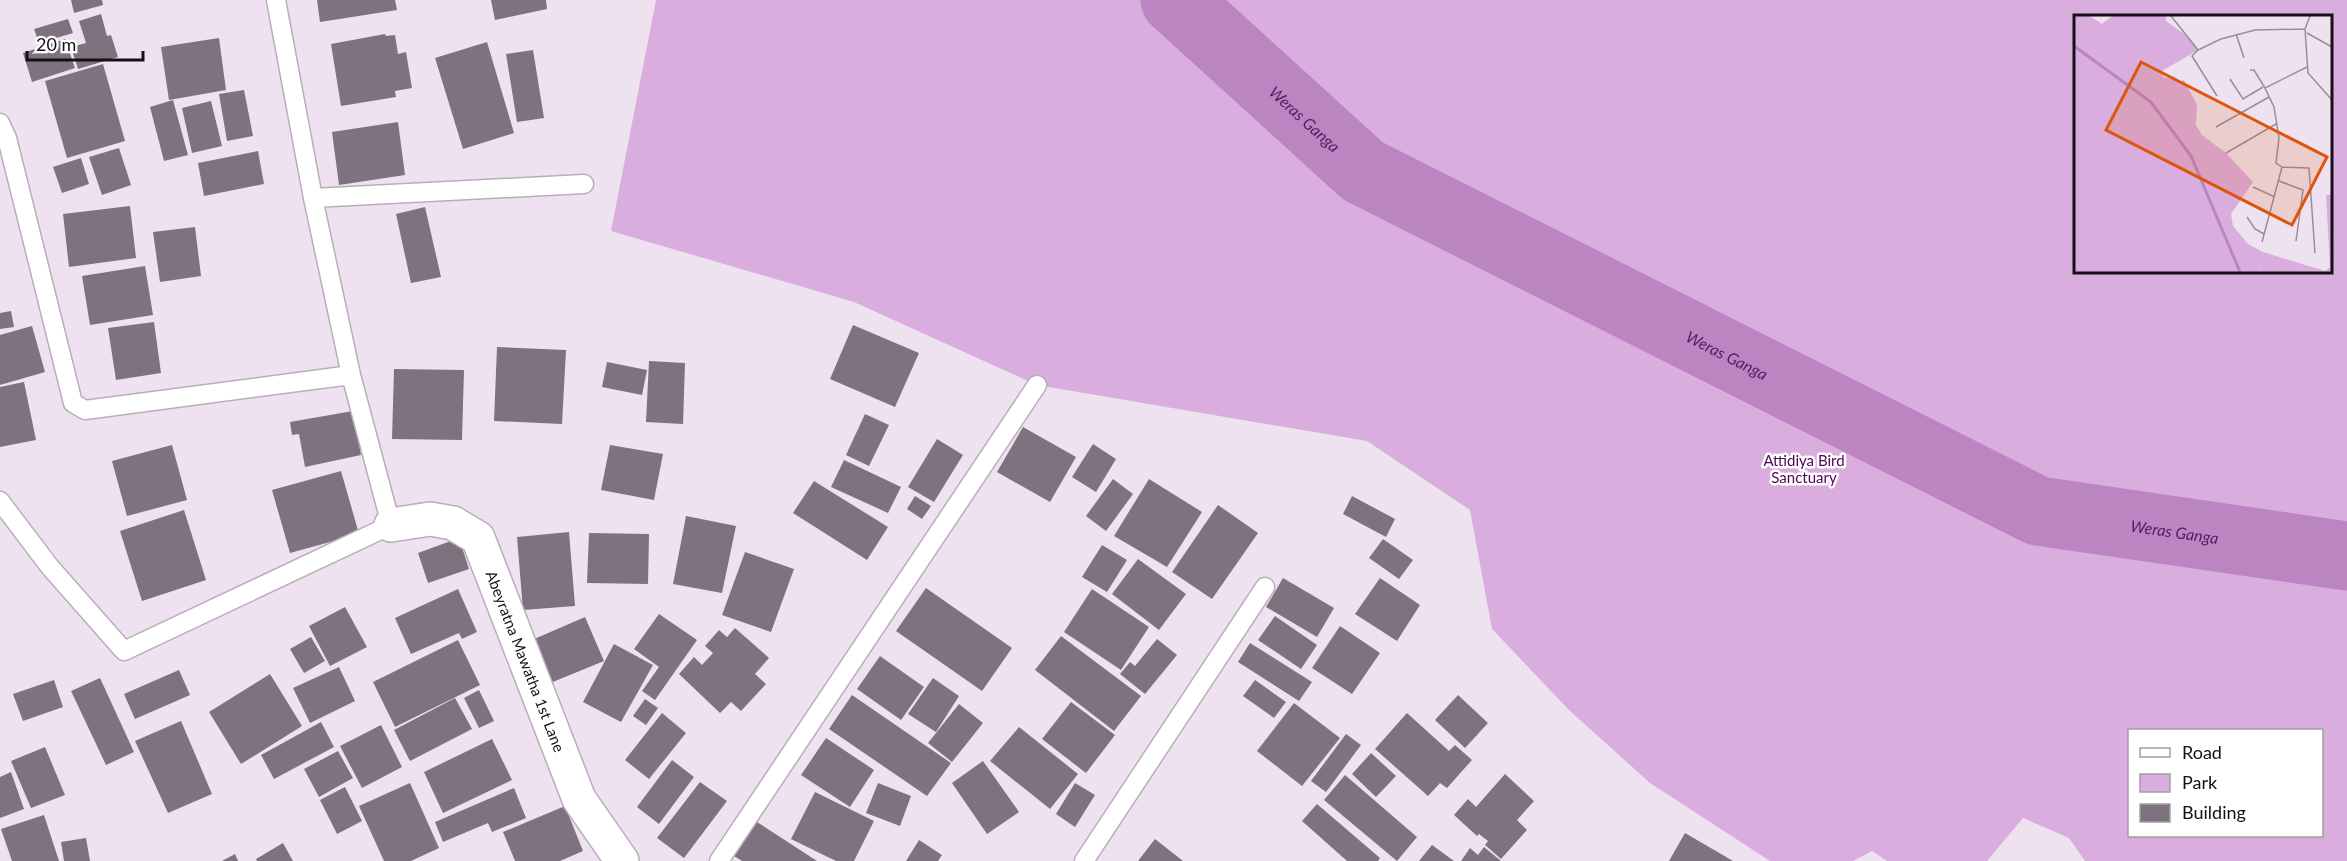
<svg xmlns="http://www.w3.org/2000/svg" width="2347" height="861" viewBox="0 0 2347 861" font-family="Lato,sans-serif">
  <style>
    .green { fill: #d9aede; fill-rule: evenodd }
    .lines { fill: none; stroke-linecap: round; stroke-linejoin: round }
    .river { stroke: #ba85c0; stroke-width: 69 }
    .building { fill: #7d727e }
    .service-casing { stroke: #b9adba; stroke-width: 21 }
    .minor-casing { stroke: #b9adba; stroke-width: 36 }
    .service { stroke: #fff; stroke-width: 18 }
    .minor { stroke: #fff; stroke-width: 33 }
    .labels { text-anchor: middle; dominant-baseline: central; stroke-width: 5; stroke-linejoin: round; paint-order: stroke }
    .park-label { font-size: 15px; fill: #4b0753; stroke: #fff }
    .street-label { font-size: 15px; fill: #141015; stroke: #fff }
    .water-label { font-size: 16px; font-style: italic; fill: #5a1961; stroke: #fff }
    .inset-river { fill: none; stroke: #ba85c0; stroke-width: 3 }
    .inset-road { fill: none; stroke: #978e98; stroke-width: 1.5 }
    .view { fill: #dd550c; fill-opacity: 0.15; stroke: #dd550c; stroke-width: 3 }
    .inset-edge { fill: none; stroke: #141015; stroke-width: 3 }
  </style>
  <rect width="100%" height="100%" fill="#efe2f0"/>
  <path class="green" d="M656 0H2347V861H2085L2069 838 2023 818 1987 861H1887L1872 851 1853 861H1770L1650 783 1569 710 1492 629 1470 510 1367 441 1037 385 854 302 611 231ZM2076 16H2330V272H2076ZM2130 730H2322V836H2130Z"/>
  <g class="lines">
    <path class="river" id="s1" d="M1175 0 1363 171 2038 511 2347 556"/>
  </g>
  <path class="building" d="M71 0H102L103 5 74 13Z
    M317 0H395L397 10 320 22Z
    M491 0H546L547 9 495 20Z
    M101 14 107 36 111 35 118 57 78 69 71 47 86 43 79 21Z
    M68 19 73 33 39 43 34 29Z
    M385 34 386 36 395 35 398 54 406 52 412 88 395 91 396 97 341 106 331 44Z
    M219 38 226 90 169 100 161 47Z
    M65 39 75 68 32 82 23 53Z
    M487 42 514 133 463 149 435 58Z
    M533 50 544 118 517 122 506 54Z
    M103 64 125 141 67 158 45 81Z
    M244 90 253 136 227 141 219 94Z
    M173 100 188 155 164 161 150 107Z
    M211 101 222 146 192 153 182 108Z
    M398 122 405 175 339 185 332 132Z
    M119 148 131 185 102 195 89 157Z
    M258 151 264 184 204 196 198 163Z
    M81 158 89 184 62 193 53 167Z
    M130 206 136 258 69 267 63 214Z
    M425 207 441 277 411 283 396 214Z
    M195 227 201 276 160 282 153 232Z
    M145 266 153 315 90 325 82 276Z
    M11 311 14 327 0 329V313Z
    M154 322 161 373 116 380 108 328Z
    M853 325 919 353 895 407 830 379Z
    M32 326 45 372 0 385V335Z
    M497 347 566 350 562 424 494 421Z
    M649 361 685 363 683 424 646 422Z
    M607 362 647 370 642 395 602 387Z
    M394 369 464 370 462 440 392 439Z
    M24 382 36 440 0 447V387Z
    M353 411 361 455 305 467 299 434 292 435 290 422Z
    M865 414 889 425 869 466 846 455Z
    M1023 427 1076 457 1050 502 997 472Z
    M937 439 963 455 934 502 908 487Z
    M1093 444 1116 459 1096 492 1072 477Z
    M172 445 187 500 127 516 112 461Z
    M610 445 663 454 654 500 601 490Z
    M844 460 901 487 888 513 831 487Z
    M341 471 359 534 290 553 272 490Z
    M1113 479 1133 494 1106 531 1086 516Z
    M1149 479 1202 512 1167 567 1114 536Z
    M814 481 888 527 867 560 793 513Z
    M915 496 931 506 922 519 907 509Z
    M1352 496 1395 519 1386 537 1343 514Z
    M1218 505 1258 533 1212 599 1172 572Z
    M184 510 206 580 142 601 120 531Z
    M686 516 736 526 722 593 673 584Z
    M569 532 575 606 523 610 517 537Z
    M589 533 649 534 648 584 587 583Z
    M459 538 469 569 428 583 418 553Z
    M1383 539 1413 560 1399 579 1369 558Z
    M1102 545 1127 560 1107 592 1082 577Z
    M745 552 794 569 771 632 722 615Z
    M1138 559 1186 594 1159 630 1112 594Z
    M1283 578 1334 608 1317 637 1266 607Z
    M1380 578 1420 605 1397 641 1355 614Z
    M926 588 1012 648 982 691 896 631Z
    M458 589 477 632 462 639 459 633 411 654 395 618Z
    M1092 589 1149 627 1121 670 1064 632Z
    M345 607 367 647 330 666 309 626Z
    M659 614 697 640 655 700 642 691 659 667 634 649Z
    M1275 616 1317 645 1301 669 1258 640Z
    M585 617 604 661 543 686 525 643Z
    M1340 626 1380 653 1352 694 1312 668Z
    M735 628 769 658 755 674 766 684 741 711 731 702 720 713 679 674 694 657 702 665 713 653 705 646 719 630 727 637Z
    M1061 636 1141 696 1114 731 1035 670Z
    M311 637 325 661 304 673 290 649Z
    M1157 639 1177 655 1145 694 1120 674 1130 662 1135 666Z
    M458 640 480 685 395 727 373 682Z
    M1250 643 1312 682 1299 701 1238 662Z
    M614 644 653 665 621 722 583 702Z
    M880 656 924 687 901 720 857 689Z
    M339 667 355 701 310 723 293 688Z
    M179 670 190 695 135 719 124 694Z
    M270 674 302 726 241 764 209 712Z
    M100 678 134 752 106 765 71 691Z
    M933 678 959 696 936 732 908 714Z
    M54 680 63 707 23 721 13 694Z
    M1255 680 1286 702 1274 718 1243 696Z
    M479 690 494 721 479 728 464 698Z
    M852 695 951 763 927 796 829 729Z
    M1458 695 1488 723 1465 748 1435 720Z
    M455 698 472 729 410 761 394 730Z
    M645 699 658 708 646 725 633 716Z
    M1071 702 1115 735 1086 773 1042 739Z
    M1294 703 1340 738 1302 786 1257 751Z
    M959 704 983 723 952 762 928 743Z
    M662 713 686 733 649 779 625 760Z
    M1407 713 1449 751 1455 745 1472 760 1447 788 1440 783 1428 796 1375 749Z
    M181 721 212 794 168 813 135 741Z
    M321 722 334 747 274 779 261 755Z
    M381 725 402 767 362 788 340 746Z
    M1019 727 1078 774 1050 809 990 761Z
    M1346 734 1361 745 1326 792 1311 781Z
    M826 738 874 770 850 807 801 775Z
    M492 739 512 780 443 813 424 772Z
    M45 747 65 795 31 808 11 761Z
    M338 751 353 778 319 797 304 769Z
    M1371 753 1396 776 1376 797 1352 774Z
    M672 760 694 777 659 824 637 807Z
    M983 761 1019 812 987 834 952 783Z
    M11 772 24 809 0 818V777Z
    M1505 774 1534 801 1517 820 1527 830 1501 859 1485 845 1488 841 1479 834 1477 836 1454 815 1468 799 1476 807Z
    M1345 775 1417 837 1397 861 1324 800Z
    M700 782 727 801 684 858 657 838Z
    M410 783 439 848 411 861H384L359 806Z
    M878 783 911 796 900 826 866 813Z
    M1075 783 1095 795 1075 827 1056 814Z
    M345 787 362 821 337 834 320 800Z
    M514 788 526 818 492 832 488 823 443 842 435 822Z
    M815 792 874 821 854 861H836L791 839Z
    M1317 804 1380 858 1378 861H1347L1302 821Z
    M565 806 583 851 560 861H515L503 832Z
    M44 815 59 861H12L1 829Z
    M757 822 817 861H742L734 856Z
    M1685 833 1733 861H1669Z
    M86 838 90 861H64L61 842Z
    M1155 839 1183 861H1138Z
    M919 840 942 855 938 861H906Z
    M283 843 293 861H257L256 859Z
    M1432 845 1454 861H1419Z
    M1484 847 1501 861H1461L1470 848 1478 855Z
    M235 854 238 861H222Z"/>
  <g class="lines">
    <g class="service-casing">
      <path id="service" d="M0 123 7 138 73 403 85 410 351 375
        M313 198 584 184
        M0 501 50 567 124 651 391 525 351 375 313 198 276 0
        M719 861 1037 385
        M1084 861 1265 587"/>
    </g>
    <g class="minor-casing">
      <g id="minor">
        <path id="s2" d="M391 525 430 519 453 523 478 538 579 799 622 861"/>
      </g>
    </g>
    <use href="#service" class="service"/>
    <use href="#minor" class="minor"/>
  </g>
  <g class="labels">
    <g class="park-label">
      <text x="1804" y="460">Attidiya Bird<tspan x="1804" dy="17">Sanctuary</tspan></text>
    </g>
    <g class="street-label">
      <text stroke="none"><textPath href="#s2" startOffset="224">Abeyratna Mawatha 1st Lane</textPath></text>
    </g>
    <g class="water-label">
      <text stroke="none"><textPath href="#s1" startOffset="176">Weras Ganga</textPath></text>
      <text stroke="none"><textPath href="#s1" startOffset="662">Weras Ganga</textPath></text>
      <text stroke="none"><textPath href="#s1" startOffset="1148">Weras Ganga</textPath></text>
    </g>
  </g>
  <g transform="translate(2074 15)">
    <rect width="258" height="258" fill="#efe2f0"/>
    <path d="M252 180H258V257H185L189 237 251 256 256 252Z" fill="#d9aede"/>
    <path d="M0 1H16L28 9 38 1H92V6L116 23 124 35 88 56V60L91 63 100 61 104 67 110 65 123 90 122 110 128 120 152 138 179 167 157 199 159 211 174 229 189 237 185 257H0Z" fill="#d9aede"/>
    <path class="inset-river" d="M0 31 77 87 117 141 166 257"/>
    <path class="inset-road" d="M97 1 124 35 147 24 181 15 231 14M236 1 231 14 234 58 258 85M233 18 258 32M162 19 170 43M124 35 118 41 143 81M176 55H180L191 73M156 64 169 84 189 72M142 112 195 82M152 138 202 109M208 152 202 148 205 123 200 92 191 73 233 52M208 152 235 153 241 238M205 166 229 175 222 226M179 172 201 182M173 202 181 214 190 219M188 227 208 152"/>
    <path class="view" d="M67 47 253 142 218 210 32 115Z"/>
    <rect width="258" height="258" class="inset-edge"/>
  </g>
  <rect x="2128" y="729" width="195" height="108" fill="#ffffff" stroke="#a19fa1" stroke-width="1.5"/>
  <rect x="2140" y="748" width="30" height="9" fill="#ffffff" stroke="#a19fa1" stroke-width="1.5"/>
  <text x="2182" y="759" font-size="18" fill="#141015">Road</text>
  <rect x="2140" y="774" width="30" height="18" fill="#d9aede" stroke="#a19fa1" stroke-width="1.5"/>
  <text x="2182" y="789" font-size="18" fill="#141015">Park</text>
  <rect x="2140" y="804" width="30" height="18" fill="#7d727e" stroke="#a19fa1" stroke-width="1.5"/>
  <text x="2182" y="819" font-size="18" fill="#141015">Building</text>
  <path d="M27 51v9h116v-9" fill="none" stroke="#141015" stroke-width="3"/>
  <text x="36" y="51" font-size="18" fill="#141015" stroke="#ffffff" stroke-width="4.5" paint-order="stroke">20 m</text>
</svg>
